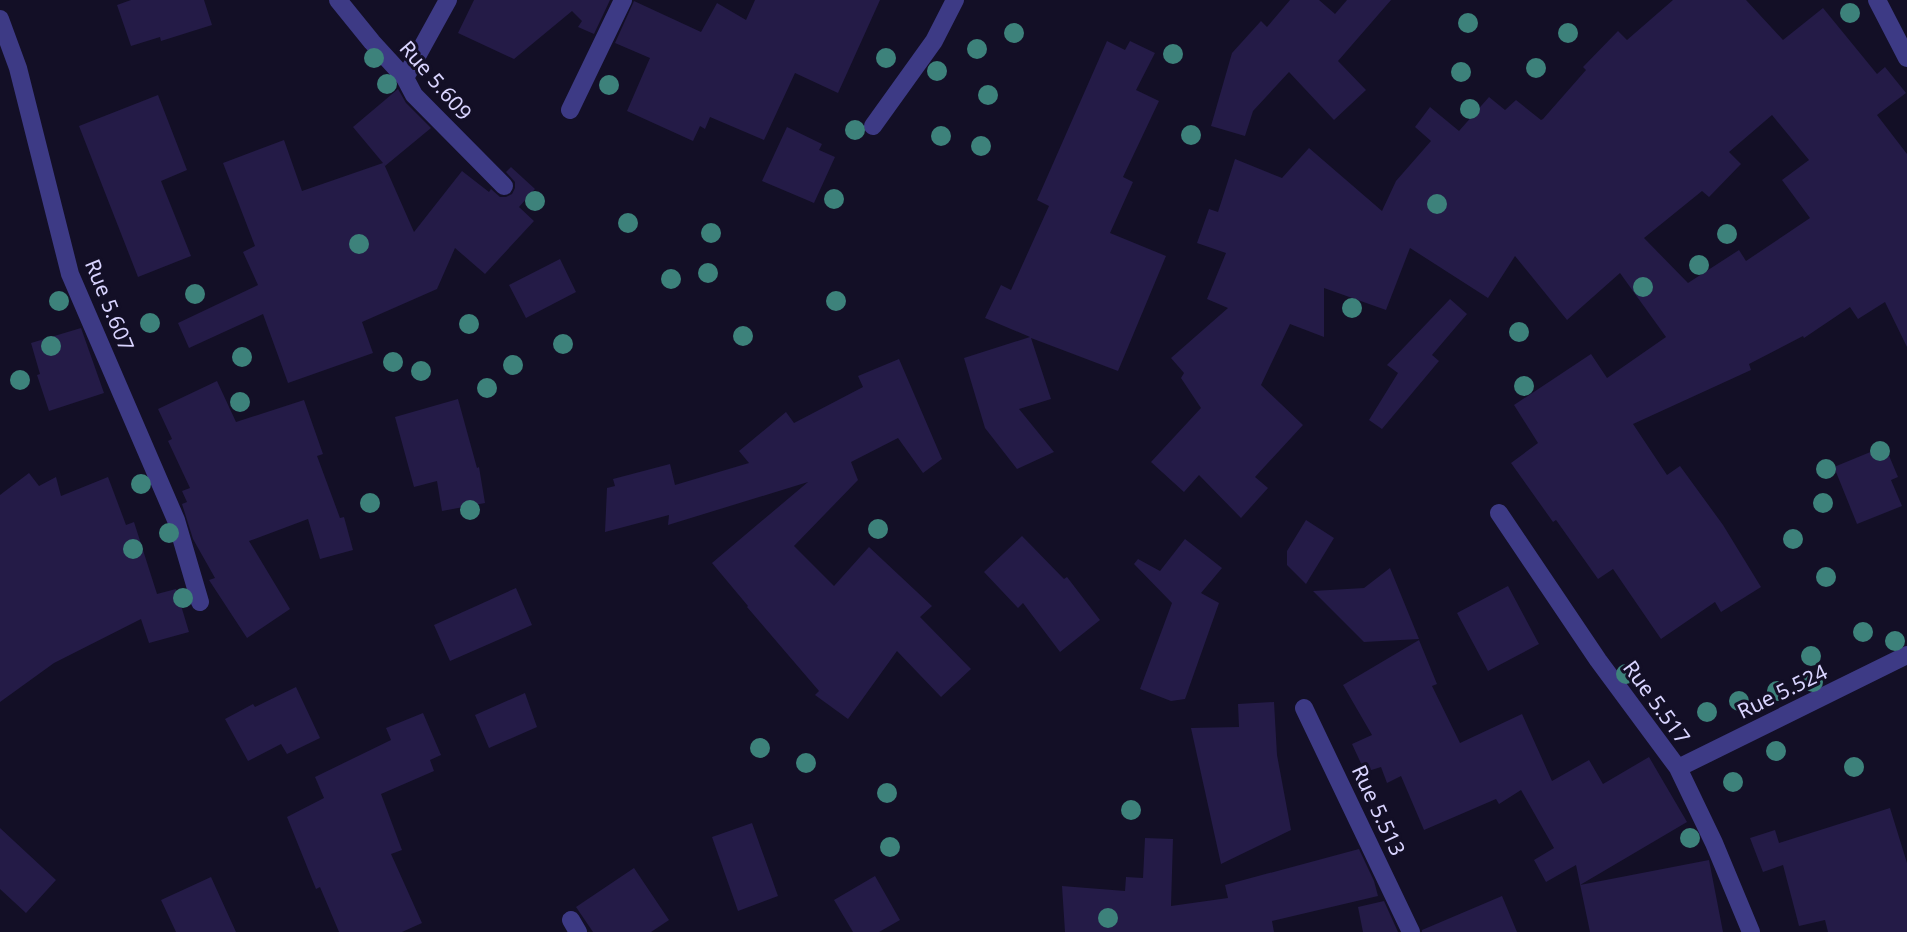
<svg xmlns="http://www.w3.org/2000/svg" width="1907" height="932" viewBox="0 0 1907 932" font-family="'Noto Sans',sans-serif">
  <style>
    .building { fill: #241b47; fill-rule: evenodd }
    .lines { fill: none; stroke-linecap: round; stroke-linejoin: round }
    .minor { stroke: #3d3a85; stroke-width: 18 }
    .tree { fill: #3d827b }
    .labels { text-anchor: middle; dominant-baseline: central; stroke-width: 6; stroke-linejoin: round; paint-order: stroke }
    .street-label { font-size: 21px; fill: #d9d4ff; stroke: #130f26 }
  </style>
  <rect width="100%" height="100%" fill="#130f26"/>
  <path class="building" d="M131 0H204L212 25 161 41 160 37 131 46 117 5Z
    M474 0H610L594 34 578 27 582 21 572 11 514 59 458 33Z
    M755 0H880L838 93 795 73 764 140 710 117 705 129 700 126 693 141 627 111 650 58 615 43 634 1 701 32 717 3 746 20Z
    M1290 0H1319L1335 14 1347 0H1391L1338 61 1366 90 1334 120 1289 72 1253 111 1245 136 1211 126 1232 53 1261 21 1267 27Z
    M1673 0H1746L1783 40 1823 8 1877 74 1885 67 1906 93 1877 115 1907 154V347L1885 302 1858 319 1850 307 1804 338 1803 336 1749 364 1751 370 1633 424 1667 475 1680 466 1723 525 1761 587 1721 612 1715 602 1661 639 1613 569 1598 579 1556 520 1553 522 1511 463 1538 443 1514 405 1591 354 1607 378 1666 337 1620 273 1567 320 1515 256 1488 298 1410 248 1386 310 1324 288V337L1290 324 1261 385 1303 425 1255 477 1268 488 1241 518 1199 475 1184 492 1151 462 1201 408 1181 378 1184 373 1171 358 1228 308 1207 299 1226 253 1197 243 1209 209 1218 212 1235 159 1282 178 1309 148 1382 211 1396 181 1431 141 1415 127 1430 107 1459 131 1489 97 1505 110 1516 100 1541 120 1543 119 1586 70 1583 67 1618 31 1627 40ZM1772 115 1809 160 1782 180 1810 218 1746 261 1739 250 1688 283 1644 238 1702 191 1709 197 1741 164 1729 152Z
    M1107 41 1125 50 1130 41 1155 53 1136 90 1159 101 1123 177 1133 182 1110 233 1166 256 1118 371 1031 338 1051 399 1019 409 1054 452 1017 469 985 428 964 358 1030 337 985 318 1001 285 1011 290 1049 206 1037 200Z
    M398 89 406 103 431 128 385 166 384 164 414 232 462 171 489 192 491 189 500 197H506L512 194 515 188V182L506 172 511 167 535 189 519 207 534 221 485 274 455 248 437 289 362 322 373 353 288 383 263 314 189 348 178 323 258 285 243 252 255 246 223 163 284 140 302 191 383 163 353 127Z
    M158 95 187 170 161 181 191 256 138 277 79 126Z
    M787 127 822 144 819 150 835 157 814 203 762 181Z
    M560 259 576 292 526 318 509 285Z
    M1450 299 1467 314 1432 355 1439 361 1382 429 1369 420 1398 373 1387 365Z
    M81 328 104 393 49 411 37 375 40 374 31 343Z
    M899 359 942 459 923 473 898 438 851 462 858 480 794 546 834 586 869 547 932 606 920 617 971 669 941 697 897 651 848 719 815 695 819 691 747 607 748 606 712 563 808 482 668 525 669 515 605 532 607 488 615 486 613 479 670 464 675 485 749 463 739 451 786 412 794 423 863 387 858 376Z
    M217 381 236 422 304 400 323 454 317 456 340 518 344 517 353 550 320 559 308 519 249 541 290 609 247 638 209 580 215 578 193 539 182 504 187 502 182 491 190 488 168 441 172 439 158 409Z
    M458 399 477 468 479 467 485 503 442 511 437 481 414 487 395 417Z
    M1885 446 1898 477 1891 480 1902 506 1857 524 1834 467Z
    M29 473 39 486 56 477 61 496 108 477 126 525 134 522 157 594 176 589 189 632 149 643 141 619 54 663 0 702V495Z
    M1306 520 1334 538 1306 584 1287 565V551Z
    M1022 536 1064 579 1067 577 1100 620 1060 652 1023 603 1018 608 984 572Z
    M1185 539 1222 568 1201 593 1219 603 1185 699 1171 701 1140 689 1172 603 1134 564 1138 559 1160 571Z
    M1390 568 1419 639 1364 642 1313 591 1364 588Z
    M1508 586 1539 644 1488 671 1457 613Z
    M516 588 532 625 450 661 434 625Z
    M1419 640 1437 684 1432 686 1460 743 1522 714 1552 781 1589 760 1603 784 1649 757 1687 822 1580 885 1709 860 1723 932H1590L1576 865 1546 882 1534 860 1554 848 1521 790 1499 804 1496 799 1424 830 1401 776 1387 783 1381 767 1365 772 1352 744 1372 735 1343 685Z
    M296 687 320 738 287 754 281 744 248 761 225 719 253 704 255 707Z
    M525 693 537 727 489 748 475 715Z
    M1274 702 1277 755 1291 830 1221 864 1191 728 1239 727 1238 704Z
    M423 713 441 755 430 760 434 771 381 794 402 850 391 854 422 923 402 932H339L320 887 316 889 287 817 324 798 315 777 391 740 386 728Z
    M1890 808 1907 863V932H1828L1825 920 1799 926 1783 865 1763 872 1750 838 1775 830 1779 843Z
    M752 823 778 896 738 911 712 837Z
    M0 828 56 880 26 913 0 889Z
    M1145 838 1173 839 1171 906 1228 898 1225 885 1359 849 1374 881 1378 896 1272 921 1274 932H1065L1062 886 1125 891 1126 877 1143 878Z
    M634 868 669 920 651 932H593L576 907Z
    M875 876 900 920 879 932H853L834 900Z
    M211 877 236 932H176L161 900Z
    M1502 896 1517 932H1422V930Z
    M1384 901 1398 932H1363L1358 907Z"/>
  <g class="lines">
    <path class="minor" d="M338 0 372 42 405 78 414 95 504 186
      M1877 0 1907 58
      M0 19 18 68 70 274 176 520 200 602
      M405 78 448 0
      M570 110 623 0
      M873 126 934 41 955 0
      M1499 513 1598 660 1678 768 1714 843 1751 932
      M1304 708 1411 932
      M1678 768 1907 655
      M571 920 578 932"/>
  </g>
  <g class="tree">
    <circle cx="1850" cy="13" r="10"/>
    <circle cx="1468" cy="23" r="10"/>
    <circle cx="1014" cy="33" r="10"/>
    <circle cx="1568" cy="33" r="10"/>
    <circle cx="977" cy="49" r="10"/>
    <circle cx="1173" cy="54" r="10"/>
    <circle cx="374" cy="58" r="10"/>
    <circle cx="886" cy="58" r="10"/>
    <circle cx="1536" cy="68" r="10"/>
    <circle cx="937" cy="71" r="10"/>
    <circle cx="1461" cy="72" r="10"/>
    <circle cx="387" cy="84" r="10"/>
    <circle cx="609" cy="85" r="10"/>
    <circle cx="988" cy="95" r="10"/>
    <circle cx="1470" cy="109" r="10"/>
    <circle cx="855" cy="130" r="10"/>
    <circle cx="1191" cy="135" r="10"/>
    <circle cx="941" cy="136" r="10"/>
    <circle cx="981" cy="146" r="10"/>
    <circle cx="834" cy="199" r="10"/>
    <circle cx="535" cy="201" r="10"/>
    <circle cx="1437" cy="204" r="10"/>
    <circle cx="628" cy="223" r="10"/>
    <circle cx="711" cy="233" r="10"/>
    <circle cx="1727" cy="234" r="10"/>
    <circle cx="359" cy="244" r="10"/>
    <circle cx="1699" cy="265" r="10"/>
    <circle cx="708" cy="273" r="10"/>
    <circle cx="671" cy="279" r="10"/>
    <circle cx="1643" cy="287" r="10"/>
    <circle cx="195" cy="294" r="10"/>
    <circle cx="59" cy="301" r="10"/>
    <circle cx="836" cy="301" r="10"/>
    <circle cx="1352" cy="308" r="10"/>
    <circle cx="150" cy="323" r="10"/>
    <circle cx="469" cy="324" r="10"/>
    <circle cx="1519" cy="332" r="10"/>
    <circle cx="743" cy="336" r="10"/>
    <circle cx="563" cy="344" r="10"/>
    <circle cx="51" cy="346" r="10"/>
    <circle cx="242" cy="357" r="10"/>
    <circle cx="393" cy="362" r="10"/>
    <circle cx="513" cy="365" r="10"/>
    <circle cx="421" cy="371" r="10"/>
    <circle cx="20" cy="380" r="10"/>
    <circle cx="1524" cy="386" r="10"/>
    <circle cx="487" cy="388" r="10"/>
    <circle cx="240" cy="402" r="10"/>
    <circle cx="1880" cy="451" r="10"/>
    <circle cx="1826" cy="469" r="10"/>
    <circle cx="141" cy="484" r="10"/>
    <circle cx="370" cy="503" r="10"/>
    <circle cx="1823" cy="503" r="10"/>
    <circle cx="470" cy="510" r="10"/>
    <circle cx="878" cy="529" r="10"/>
    <circle cx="169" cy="533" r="10"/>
    <circle cx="1793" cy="539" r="10"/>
    <circle cx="133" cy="549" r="10"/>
    <circle cx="1826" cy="577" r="10"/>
    <circle cx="183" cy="598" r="10"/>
    <circle cx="1863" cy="632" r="10"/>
    <circle cx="1895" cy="641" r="10"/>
    <circle cx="1811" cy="656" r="10"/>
    <circle cx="1626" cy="674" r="10"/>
    <circle cx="1813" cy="682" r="10"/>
    <circle cx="1777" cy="691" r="10"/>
    <circle cx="1739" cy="701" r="10"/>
    <circle cx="1707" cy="712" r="10"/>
    <circle cx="760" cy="748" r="10"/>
    <circle cx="1776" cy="751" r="10"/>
    <circle cx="806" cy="763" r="10"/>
    <circle cx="1854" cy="767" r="10"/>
    <circle cx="1733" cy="782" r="10"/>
    <circle cx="887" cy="793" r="10"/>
    <circle cx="1131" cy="810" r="10"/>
    <circle cx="1690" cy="838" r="10"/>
    <circle cx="890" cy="847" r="10"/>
    <circle cx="1108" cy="918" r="10"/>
  </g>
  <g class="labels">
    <g class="street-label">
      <text transform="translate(436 80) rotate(49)">Rue 5.609</text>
      <text transform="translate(110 305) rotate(68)">Rue 5.607</text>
      <text transform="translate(1782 691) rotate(-26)">Rue 5.524</text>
      <text transform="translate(1657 702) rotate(54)">Rue 5.517</text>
      <text transform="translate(1379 810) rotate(65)">Rue 5.513</text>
    </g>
  </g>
</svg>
